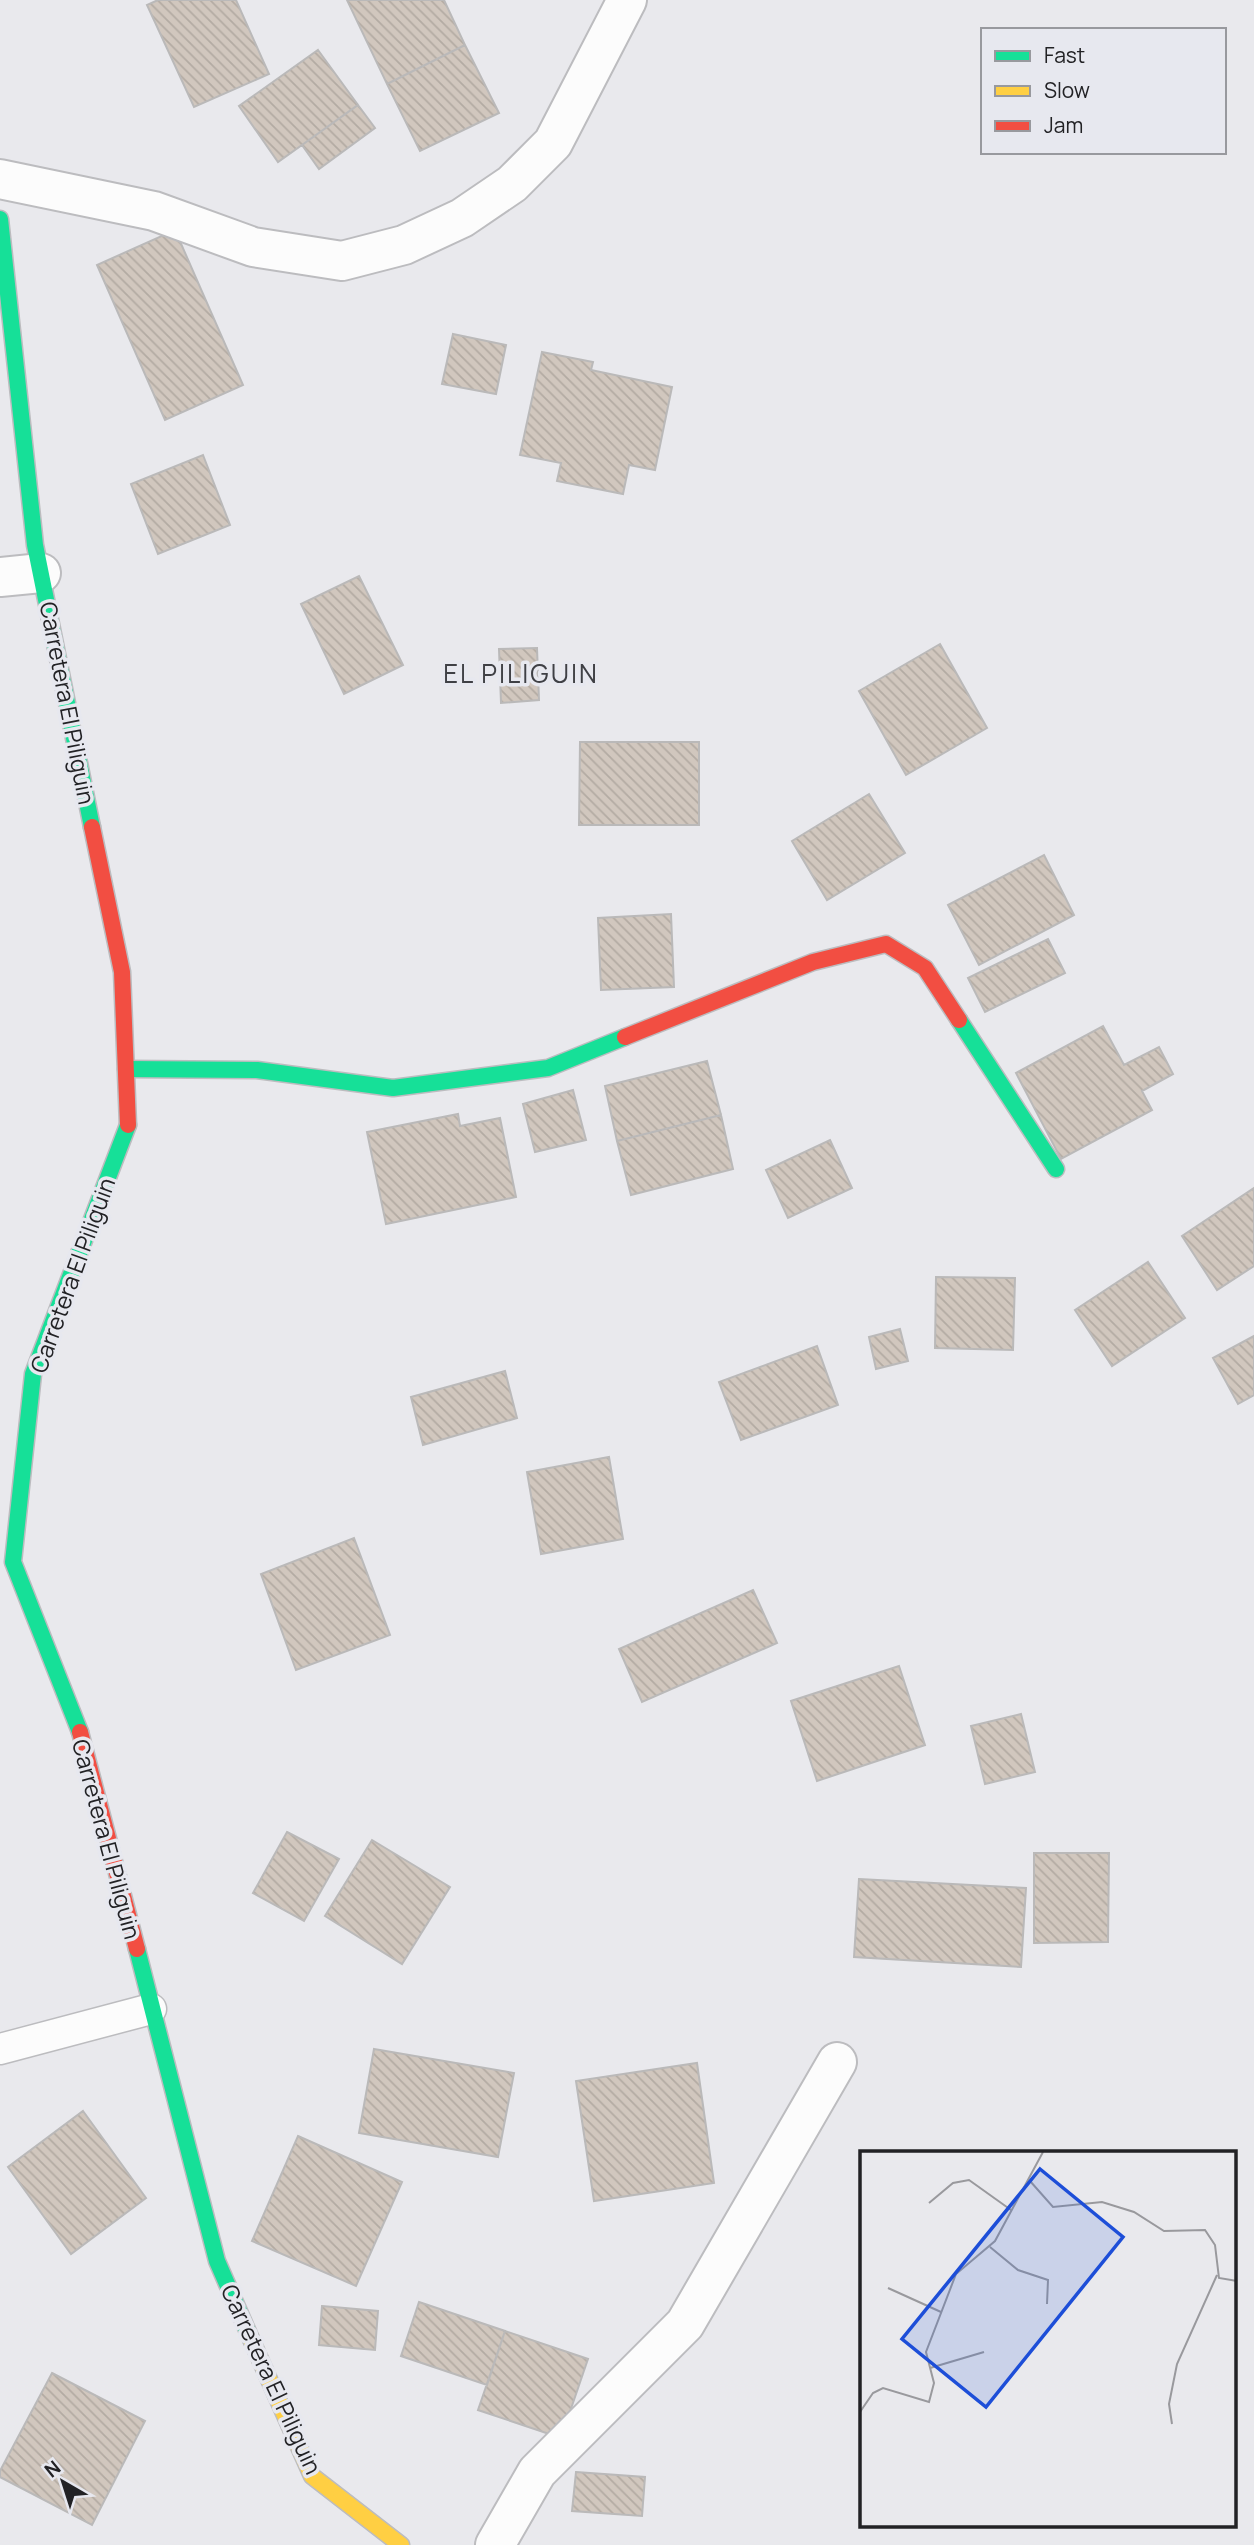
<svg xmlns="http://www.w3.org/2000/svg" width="1254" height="2545" viewBox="0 0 1254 2545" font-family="Manrope,sans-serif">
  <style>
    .building { fill: url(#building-back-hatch); stroke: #bab9b9; stroke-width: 2 }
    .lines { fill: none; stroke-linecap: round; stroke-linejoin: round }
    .lane-casing { stroke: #bcbcbf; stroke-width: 33 }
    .street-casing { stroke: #bcbcbf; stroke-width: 42 }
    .fast-casing { stroke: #bcbcbf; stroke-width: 19 }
    .slow-casing { stroke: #bcbcbf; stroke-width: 19 }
    .jam-casing { stroke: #bcbcbf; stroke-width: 19 }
    .lane { stroke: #fcfcfc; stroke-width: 30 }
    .street { stroke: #fcfcfc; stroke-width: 38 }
    .fast { stroke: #16e098; stroke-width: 16 }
    .slow { stroke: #ffcf43; stroke-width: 16 }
    .jam { stroke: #f24e42; stroke-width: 16 }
    .labels { text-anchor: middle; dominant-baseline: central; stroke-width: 7; stroke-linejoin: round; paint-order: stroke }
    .street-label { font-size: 23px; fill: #222225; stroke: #e7e8ef }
    .quarter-label { font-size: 26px; letter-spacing: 2px; fill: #3f4045; stroke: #e7e8ef }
    .inset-road { fill: none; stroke: #99999d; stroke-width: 2 }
    .view { fill: #1d4ed8; fill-opacity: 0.15; stroke: #1d4ed8; stroke-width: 3.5 }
    .inset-edge { fill: none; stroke: #222225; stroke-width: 3.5 }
  </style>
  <defs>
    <pattern id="building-back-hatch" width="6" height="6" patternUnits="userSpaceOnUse" patternTransform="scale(1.75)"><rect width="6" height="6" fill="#d1c7be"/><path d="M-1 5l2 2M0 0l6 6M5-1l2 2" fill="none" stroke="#b3aba3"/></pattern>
  </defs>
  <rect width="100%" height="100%" fill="#e9e9ed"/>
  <path class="building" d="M158 0H236L269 74 194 107 147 5Z
    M347 0H444L465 45 387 84Z
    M465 45 499 113 420 151 387 84Z
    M318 50 358 105 278 162 239 106Z
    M358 105 375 128 319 169 302 145Z
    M175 230 243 385 165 420 97 265Z
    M453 334 506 345 496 394 442 384Z
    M542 352 593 362 591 370 672 387 655 470 629 465 623 494 557 481 561 463 520 455Z
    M203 455 230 525 158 554 131 484Z
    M359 576 403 665 344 694 301 604Z
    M940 644 987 728 906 775 859 691Z
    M537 648 539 700 501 703 499 649Z
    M580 742H699V825H579Z
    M869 794 905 853 827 900 792 841Z
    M1044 855 1074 915 979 965 948 905Z
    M671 914 674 987 601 990 598 918Z
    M1048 939 1065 973 985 1012 968 978Z
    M1103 1026 1124 1065 1159 1047 1173 1074 1142 1091 1152 1110 1061 1159 1016 1073Z
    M707 1061 721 1115 617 1141 605 1086Z
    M573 1090 586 1140 535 1152 523 1104Z
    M458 1114 460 1126 500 1118 516 1197 386 1224 367 1132Z
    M721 1115 733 1169 631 1195 617 1141Z
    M830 1140 852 1188 788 1218 766 1170Z
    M1254 1188V1266L1217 1290 1182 1236Z
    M1148 1262 1185 1318 1112 1366 1075 1310Z
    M936 1277 1015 1278 1013 1350 935 1348Z
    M900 1329 908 1361 876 1369 869 1337Z
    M1254 1336V1395L1238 1404 1213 1358Z
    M817 1346 838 1405 741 1440 719 1382Z
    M505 1371 517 1418 423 1445 411 1397Z
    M609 1457 623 1539 541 1554 527 1472Z
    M354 1538 390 1635 296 1670 261 1574Z
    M753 1590 777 1643 642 1702 619 1649Z
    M899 1666 925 1745 817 1781 791 1701Z
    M1021 1714 1035 1772 985 1784 971 1726Z
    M287 1832 339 1859 304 1921 253 1893Z
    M372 1840 450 1887 402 1964 325 1916Z
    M1034 1853H1109L1108 1942 1034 1943Z
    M859 1879 1026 1888 1021 1967 854 1957Z
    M374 2049 514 2073 498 2157 359 2133Z
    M697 2063 714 2183 594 2201 576 2081Z
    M83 2111 146 2198 71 2254 8 2167Z
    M298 2136 402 2182 356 2286 252 2241Z
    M419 2302 505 2331 487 2385 401 2356Z
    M322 2306 378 2311 375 2350 319 2345Z
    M505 2331 588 2359 561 2438 478 2410Z
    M52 2373 145 2421 92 2525 0 2477V2471Z
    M576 2472 645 2477 642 2516 572 2511Z"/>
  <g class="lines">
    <g class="lane-casing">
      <path id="lane" d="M0 2049 151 2009"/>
    </g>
    <g class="street-casing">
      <path id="street" d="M0 179 154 211 253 247 342 261 404 245 462 218 512 184 553 143 627 0
        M0 577 41 573
        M495 2545 537 2472 685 2324 837 2062"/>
    </g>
    <g class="fast-casing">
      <path id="fast" d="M0 219 35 545 92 827
        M959 1020 1056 1169
        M126 1069 257 1070 393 1088 548 1068 625 1037
        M80 1732 13 1562 33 1374 128 1125
        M137 1949 217 2261 251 2339"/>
    </g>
    <g class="slow-casing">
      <path id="slow" d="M251 2339 312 2476 401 2545"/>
    </g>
    <g class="jam-casing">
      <path id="jam" d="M92 827 122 972 128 1125
        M625 1037 813 962 886 944 925 968 959 1020
        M80 1732 137 1949"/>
    </g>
    <use href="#lane" class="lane"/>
    <use href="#street" class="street"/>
    <use href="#fast" class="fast"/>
    <use href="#slow" class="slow"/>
    <use href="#jam" class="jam"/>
  </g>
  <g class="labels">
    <g class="street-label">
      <text transform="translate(68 703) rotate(79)">Carretera El Piliguin</text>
      <text transform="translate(72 1275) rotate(-70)">Carretera El Piliguin</text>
      <text transform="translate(107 1839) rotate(75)">Carretera El Piliguin</text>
      <text transform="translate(272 2379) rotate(65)">Carretera El Piliguin</text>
    </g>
    <g class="quarter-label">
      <text x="521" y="673">EL PILIGUIN</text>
    </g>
  </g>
  <g transform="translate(860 2151)">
    <rect width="376" height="376" fill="#e9e9ed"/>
    <path class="inset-road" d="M170 30 193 56 242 51 274 61 304 80 345 79 355 94 359 127 377 130M69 52 93 32 109 29 151 59M130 96 158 119 188 129 187 153M28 137 81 161M70 217 124 201M0 261 13 242 23 237 69 251 74 232 66 201 96 123 135 90 183 1M312 273 309 253 317 213 357 124"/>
    <path class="view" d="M180 18 263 86 126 256 42 188Z"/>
    <rect width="376" height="376" class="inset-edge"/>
  </g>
  <rect x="981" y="28" width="245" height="126" fill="#e7e8ef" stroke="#98999e" stroke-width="2"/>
  <rect x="995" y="51" width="35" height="10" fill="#16e098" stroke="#98999e" stroke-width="2"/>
  <text x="1044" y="63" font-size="21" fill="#222225">Fast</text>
  <rect x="995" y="86" width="35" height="10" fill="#ffcf43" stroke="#98999e" stroke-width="2"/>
  <text x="1044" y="98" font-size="21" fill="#222225">Slow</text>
  <rect x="995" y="121" width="35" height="10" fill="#f24e42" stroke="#98999e" stroke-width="2"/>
  <text x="1044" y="133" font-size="21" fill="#222225">Jam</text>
  <g transform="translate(63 2482) rotate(321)" stroke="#e7e8ef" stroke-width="5" paint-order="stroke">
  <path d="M0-5L12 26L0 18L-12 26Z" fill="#222225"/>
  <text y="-10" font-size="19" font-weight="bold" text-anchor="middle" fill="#222225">N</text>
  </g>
</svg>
